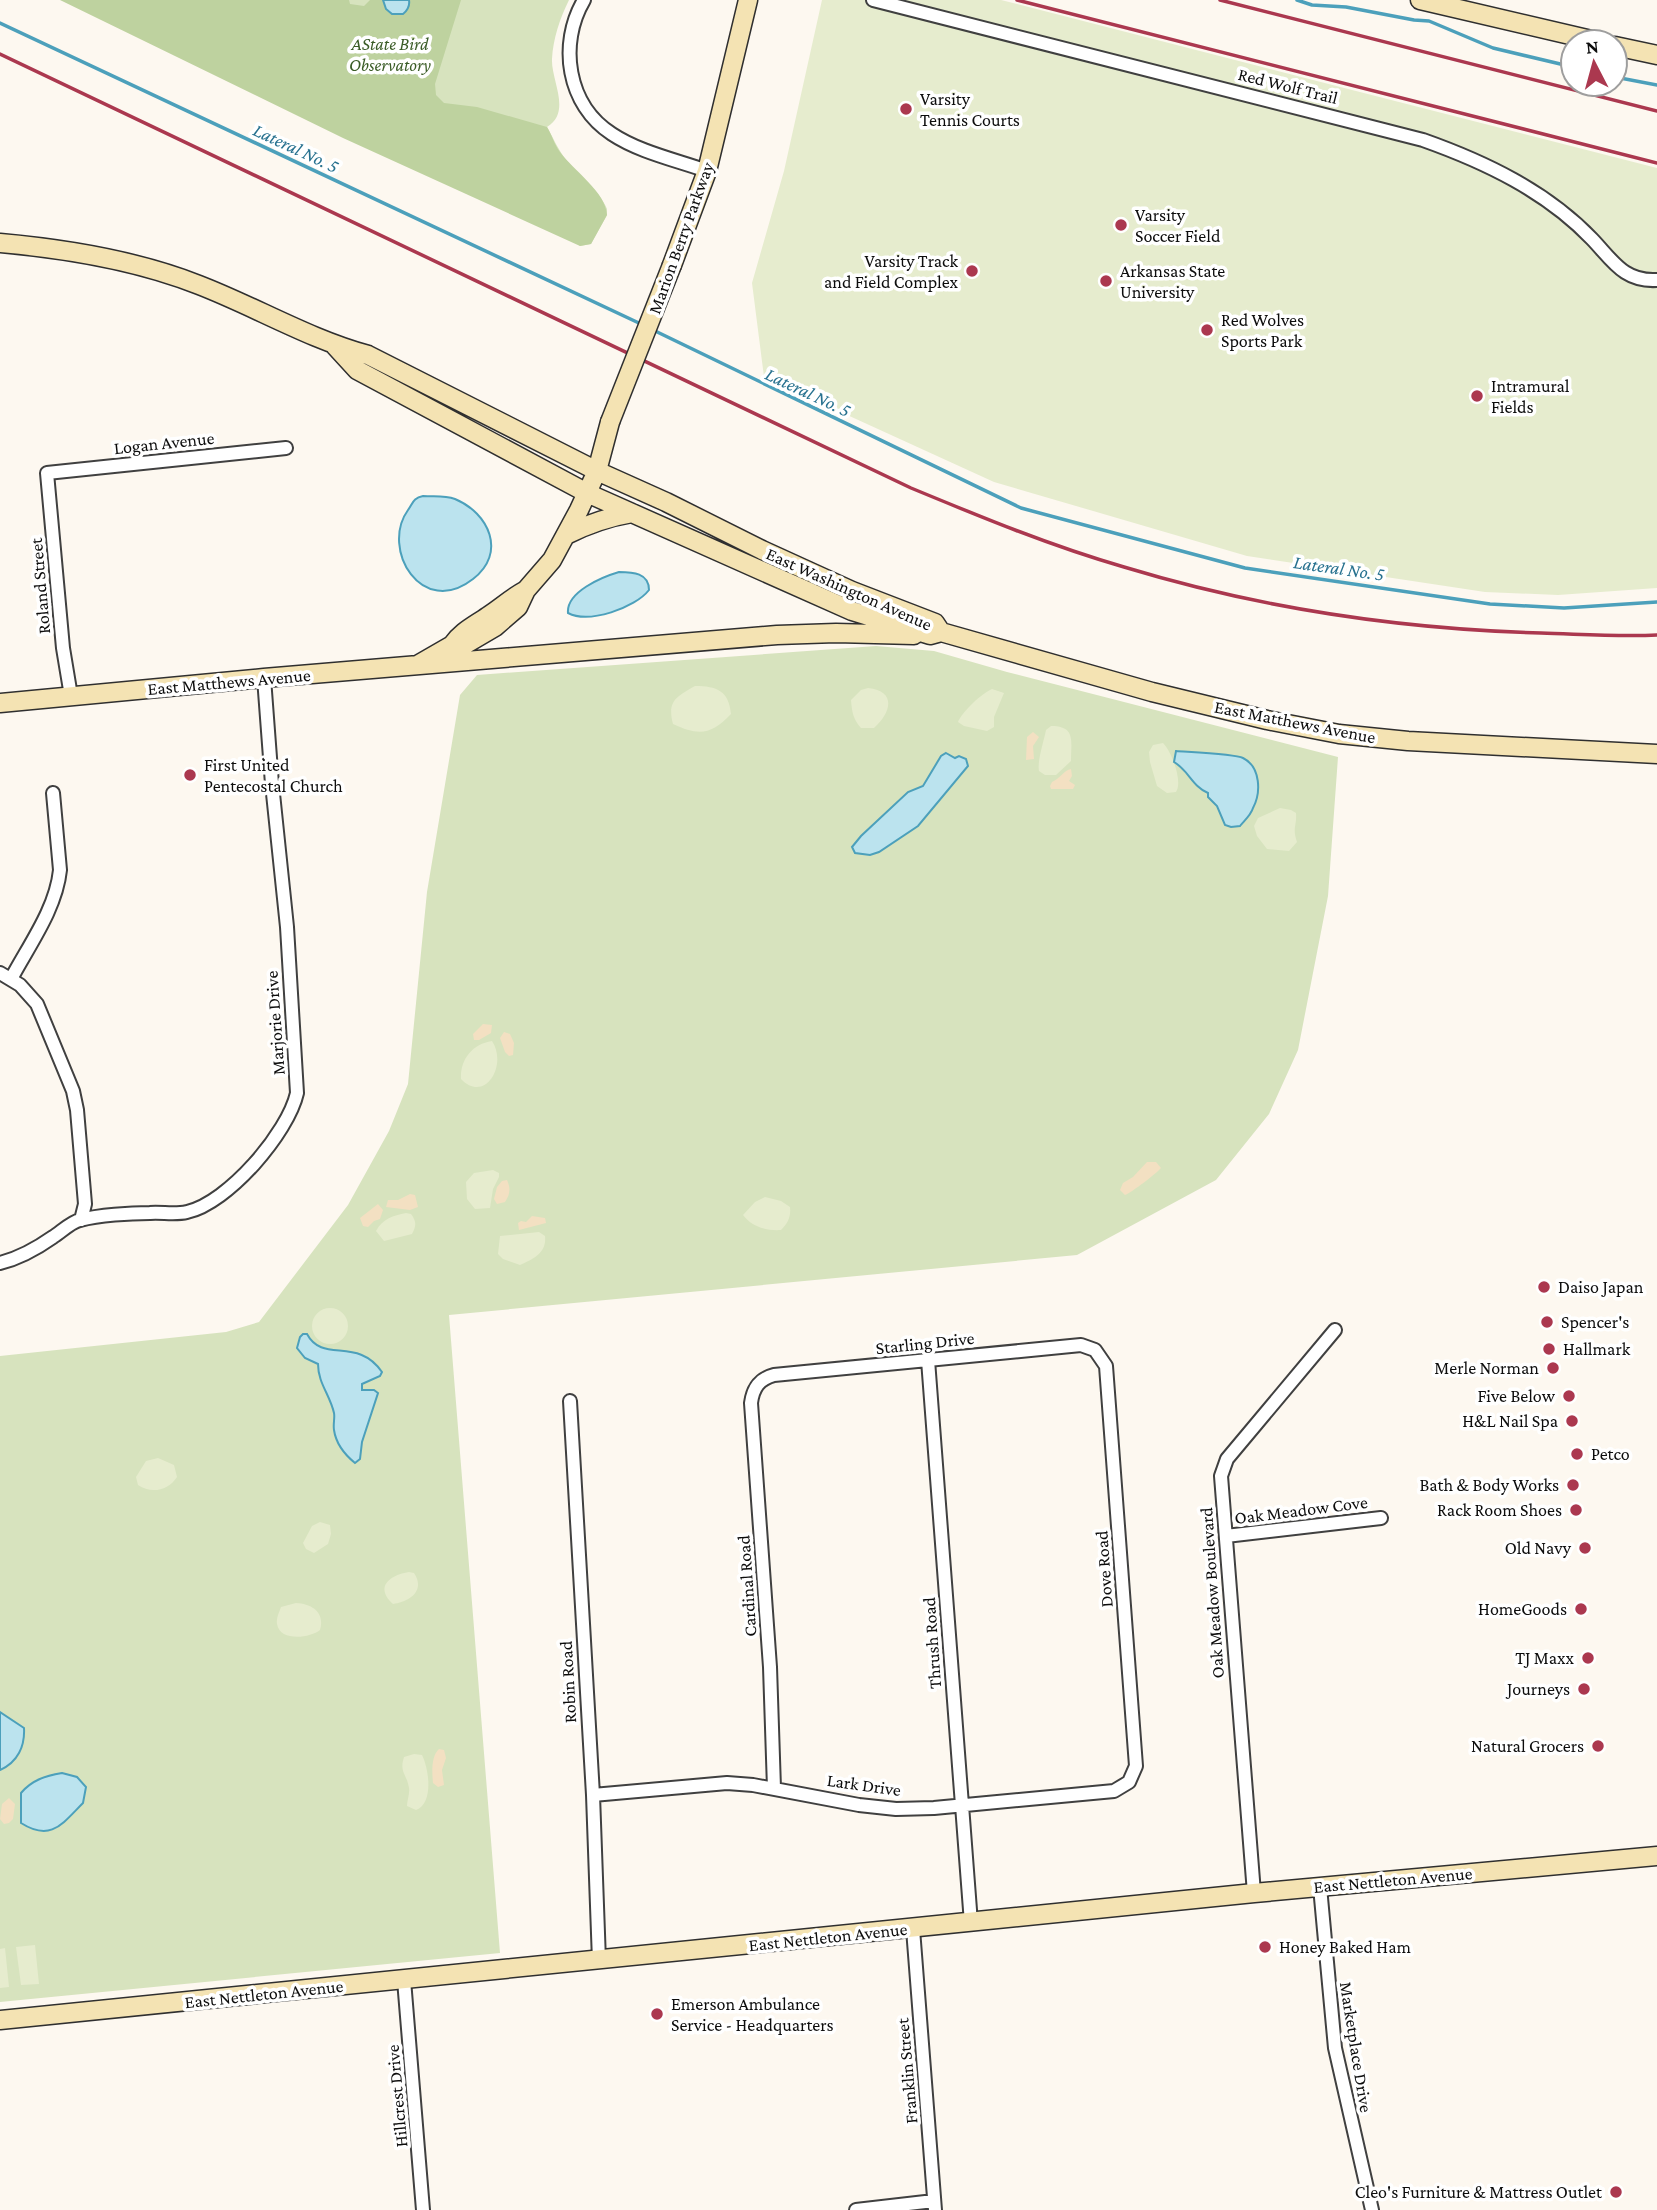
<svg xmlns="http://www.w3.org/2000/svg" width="1657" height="2210" viewBox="0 0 1657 2210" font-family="'Crimson Pro',serif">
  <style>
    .green { fill: #d7e3be }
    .forest { fill: #bed29f }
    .sand { fill: #f3e0c2 }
    .pitch { fill: #e6ecce }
    .water { fill: #bbe3ee; stroke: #4ca0bb; stroke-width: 2 }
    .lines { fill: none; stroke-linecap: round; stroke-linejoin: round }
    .stream { stroke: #4ca0bb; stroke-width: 3.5 }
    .street-casing { stroke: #404040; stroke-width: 16 }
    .secondary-casing { stroke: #2f2f2f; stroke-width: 21 }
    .street { stroke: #fff; stroke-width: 12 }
    .secondary { stroke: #f4e3b3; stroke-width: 18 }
    .rail { stroke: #ab384f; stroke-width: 3.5 }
    .secondary-bridge-casing { stroke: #2f2f2f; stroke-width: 21; stroke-linecap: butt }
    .secondary-bridge { stroke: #f4e3b3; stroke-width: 18 }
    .poi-dot { fill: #ab384f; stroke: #fff; stroke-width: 2.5 }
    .labels { text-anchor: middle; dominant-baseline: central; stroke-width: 7; stroke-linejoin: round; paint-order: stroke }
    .park-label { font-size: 18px; font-style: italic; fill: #3a5c26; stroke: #fff }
    .street-label { font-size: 18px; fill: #0d0d0d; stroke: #fff }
    .poi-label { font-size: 18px; fill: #0d0d0d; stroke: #fff; text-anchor: start }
    .water-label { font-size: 19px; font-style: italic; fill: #27718f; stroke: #fff }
  </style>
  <rect width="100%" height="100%" fill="#fdf8f0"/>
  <path class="green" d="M333 0H569C560 18 553 39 552 59 551 81 572 112 547 127 554 139 558 150 567 161 580 178 599 189 607 209V215L591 244 580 246Z
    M876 646 934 651 1007 672 1338 757 1328 896 1298 1050 1269 1114 1216 1180 1077 1255 449 1315 500 1953 0 2002V1356L226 1332 259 1322 348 1205 389 1131 408 1084 427 892 460 695 477 675Z"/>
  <path class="forest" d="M60 0H349L350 4 364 6 370 0H383L392 14C403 14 410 12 409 0H461L435 84 436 95 444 103 477 107 547 127C552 135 554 144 560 152 573 170 606 192 607 215L591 244 580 246 343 138Z"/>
  <path class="sand" d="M1033 732 1039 737 1033 746 1034 759 1026 760 1027 737Z
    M1071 769 1072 776 1069 781 1075 785 1073 789H1051L1050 786 1052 782C1060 779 1064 770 1071 769Z
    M483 1024 492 1025 491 1033 479 1040H474L473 1034Z
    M504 1032 510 1034 514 1043 513 1055 509 1056 505 1052 500 1038Z
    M1147 1162H1156L1161 1168C1157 1173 1131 1193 1125 1195L1120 1190 1123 1183 1133 1177Z
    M507 1180C511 1189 510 1194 505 1202L497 1204 494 1199 497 1187 502 1181Z
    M410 1194 415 1195 418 1207 410 1210 386 1207 388 1200H398Z
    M378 1204 383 1210 380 1219 374 1221 368 1227 363 1226 360 1218Z
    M532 1216 545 1218 546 1223 519 1230 518 1223 521 1221 526 1222Z
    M439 1749 444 1750 446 1758 442 1770 444 1785 438 1787 433 1783C432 1773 431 1756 439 1749Z
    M9 1798 15 1804 13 1819 9 1823 4 1824 0 1819 2 1804Z"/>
  <path class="pitch" d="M822 0H1001L1657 168V588L1558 595 1485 592 1247 556 994 482 764 377 752 283 784 171Z
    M695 686C717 686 729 691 731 714 711 735 699 736 673 724 667 701 676 697 695 686Z
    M868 688C897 691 891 713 874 728H861C853 719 852 712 851 700L861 690Z
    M992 689 1004 693 994 717V727L987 731 964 726 958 722C962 712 982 693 992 689Z
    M1051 726C1076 726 1071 741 1071 761L1056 775H1045L1039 771C1037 761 1044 741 1046 730Z
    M1163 743C1172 752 1183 782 1176 792L1167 793 1157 786 1150 762 1149 752 1153 745Z
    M1280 808 1291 810 1296 813C1297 826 1292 828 1297 842L1289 851 1267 849 1257 836 1254 826 1258 818Z
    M492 1041C508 1065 485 1104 461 1079 460 1060 472 1044 492 1041Z
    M493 1170 499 1173V1177L493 1189 490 1208 475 1209 467 1199 466 1182 474 1173Z
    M765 1197 781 1201 790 1207C791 1217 788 1223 781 1230 767 1231 752 1227 743 1215L755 1202Z
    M406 1213 411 1214C417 1222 416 1226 412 1234L384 1241 376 1231C383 1218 393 1216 406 1213Z
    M539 1232 545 1236C547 1253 533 1259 520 1265L503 1259 498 1254 500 1236Z
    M312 1326a18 18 0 1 1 36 0a18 18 0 1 1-36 0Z
    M158 1458 174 1465 177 1477C168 1491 151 1494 138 1485L136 1477 146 1461Z
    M320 1522 330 1525 331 1534 328 1544 314 1553 306 1549 303 1543 312 1526Z
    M409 1572 414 1573C426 1591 409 1602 393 1604 374 1587 390 1575 409 1572Z
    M296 1603C313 1604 325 1613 320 1630 310 1638 280 1642 277 1624 276 1618 279 1613 281 1607Z
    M414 1754 422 1755C429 1769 434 1803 416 1810L407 1806C407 1801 410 1793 409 1788 407 1774 399 1773 404 1757Z
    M35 1945 39 1984 21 1985 16 1947Z
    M5 1948 9 1987 0 1988V1949Z"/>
  <path class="water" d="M383 0H409C410 6 408 10 403 14H392L386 9Z
    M423 496C434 497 444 495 455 499 489 513 507 553 473 579 422 619 380 549 408 510 413 503 413 498 423 496Z
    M619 572C633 572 649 573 649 590 635 608 589 624 568 613 566 592 602 577 619 572Z
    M1176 751C1188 752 1235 754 1243 758 1261 767 1261 793 1253 808 1251 815 1244 821 1240 826L1231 827 1225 825 1217 806 1208 797V793C1192 786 1189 771 1174 762Z
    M946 753 955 758 959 756 966 759 968 766 918 826 879 852 870 855 855 853 852 847 861 836 908 792 923 786 941 756Z
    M303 1334H307C323 1364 357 1336 382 1372L380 1376 362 1384V1390H374L378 1393 362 1442 360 1459 355 1463C344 1454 336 1444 334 1430 333 1424 335 1418 334 1413 330 1395 318 1383 318 1364L305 1358 297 1348 300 1337Z
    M0 1712 24 1728C25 1746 18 1762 0 1770Z
    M62 1773 77 1777 86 1787 83 1803C62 1824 51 1842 21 1823V1793C32 1780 45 1776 62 1773Z"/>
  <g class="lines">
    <path class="stream" d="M1297 0 1312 5 1346 7 1414 20 1429 21 1493 48 1573 67
      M0 23 641 324
      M1615 77 1657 85
      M651 329 1021 508 1245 568 1490 604 1564 608 1657 602"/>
    <g class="street-casing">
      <path id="street" d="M584 0C558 44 567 105 612 134 639 152 676 160 707 171
        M873 0 1423 140C1485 162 1546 191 1592 239 1613 261 1624 282 1657 280
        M71 696 63 648 47 473 286 448
        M0 973 20 985 37 1004 73 1091 77 1110 85 1204 81 1220
        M11 979C29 945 56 909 60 870L53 793
        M0 1263C20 1258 36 1249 53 1237 61 1232 71 1222 80 1220 99 1215 130 1213 150 1213 162 1212 175 1215 187 1212 228 1203 288 1133 297 1093L287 927 272 784 264 678
        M928 1360 971 1923
        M570 1401 593 1795 599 1961
        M1226 1536 1381 1518
        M593 1795 727 1783 753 1785 859 1805 896 1809 934 1808 1114 1791 1129 1782 1136 1766 1106 1366 1095 1350 1081 1345 774 1375C759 1379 753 1388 751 1403L770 1667 774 1788
        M1320 1887 1335 2048 1372 2210
        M1254 1893 1221 1476 1227 1459 1335 1330
        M913 1929 935 2210
        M404 1980 423 2210
        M856 2210 934 2201"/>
    </g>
    <g class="secondary-casing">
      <path id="secondary" d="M1420 0 1600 42
        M1615 46 1657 55
        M0 243C67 249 136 260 199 285 256 307 309 339 368 355L597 471 666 502 762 550 852 591 935 623 941 632
        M672 265 707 171 748 0
        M335 346 357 370 587 493 852 611 930 635 941 632 1152 692 1267 720 1339 734 1408 741 1657 754
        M566 535C588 524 608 517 632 513
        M452 645C462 631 474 626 488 616 502 607 511 598 526 590
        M419 664 452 645 466 644 495 627 518 607 526 590 552 560 579 510 597 471 610 422
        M0 703 264 678 777 635 836 633 914 635
        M0 2020 1254 1893 1657 1856"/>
    </g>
    <use href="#street" class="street"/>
    <use href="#secondary" class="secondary"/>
    <path class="rail" d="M1017 0 1657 163
      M1220 0 1657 111
      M0 54 911 488C981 517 1051 546 1124 567 1259 608 1400 629 1541 633 1579 634 1618 637 1657 635"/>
    <g class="secondary-bridge-casing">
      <path id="secondary-bridge" d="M610 422 672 265"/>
    </g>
    <use href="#secondary-bridge" class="secondary-bridge"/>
  </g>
  <g class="poi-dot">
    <circle cx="906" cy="109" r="7"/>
    <circle cx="1121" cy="225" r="7"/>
    <circle cx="972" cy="271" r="7"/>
    <circle cx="1106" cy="281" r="7"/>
    <circle cx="1207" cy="330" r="7"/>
    <circle cx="1477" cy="396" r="7"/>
    <circle cx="190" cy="775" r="7"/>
    <circle cx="1544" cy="1287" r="7"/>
    <circle cx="1547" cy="1322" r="7"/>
    <circle cx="1549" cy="1349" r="7"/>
    <circle cx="1553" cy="1368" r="7"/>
    <circle cx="1569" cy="1396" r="7"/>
    <circle cx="1572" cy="1421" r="7"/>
    <circle cx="1577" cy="1454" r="7"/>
    <circle cx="1573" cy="1485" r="7"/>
    <circle cx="1576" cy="1510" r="7"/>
    <circle cx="1585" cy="1548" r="7"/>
    <circle cx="1581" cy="1609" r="7"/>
    <circle cx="1588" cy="1658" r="7"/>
    <circle cx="1584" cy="1689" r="7"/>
    <circle cx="1598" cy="1746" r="7"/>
    <circle cx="1265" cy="1947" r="7"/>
    <circle cx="657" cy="2014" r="7"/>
    <circle cx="1616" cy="2192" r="7"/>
  </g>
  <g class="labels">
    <g class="park-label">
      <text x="390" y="44">AState Bird<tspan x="390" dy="21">Observatory</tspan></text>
    </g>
    <g class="street-label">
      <text transform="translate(1288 86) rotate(14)">Red Wolf Trail</text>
      <text transform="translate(681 238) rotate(-70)">Marion Berry Parkway</text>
      <text transform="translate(164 443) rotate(-6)">Logan Avenue</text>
      <text transform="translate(40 586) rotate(-95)">Roland Street</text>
      <text transform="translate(849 589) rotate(24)">East Washington Avenue</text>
      <text transform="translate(229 682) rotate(-5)">East Matthews Avenue</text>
      <text transform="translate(1295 722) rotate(11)">East Matthews Avenue</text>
      <text transform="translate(275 1023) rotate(-94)">Marjorie Drive</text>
      <text transform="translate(925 1343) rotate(-6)">Starling Drive</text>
      <text transform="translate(1301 1510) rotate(-7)">Oak Meadow Cove</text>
      <text transform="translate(1104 1569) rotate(-94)">Dove Road</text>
      <text transform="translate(747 1586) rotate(-94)">Cardinal Road</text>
      <text transform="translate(1212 1593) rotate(-94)">Oak Meadow Boulevard</text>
      <text transform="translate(932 1643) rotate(-94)">Thrush Road</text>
      <text transform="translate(568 1682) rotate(-93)">Robin Road</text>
      <text transform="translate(864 1785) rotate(8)">Lark Drive</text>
      <text transform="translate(1393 1880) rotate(-5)">East Nettleton Avenue</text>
      <text transform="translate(828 1937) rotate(-6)">East Nettleton Avenue</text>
      <text transform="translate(264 1994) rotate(-6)">East Nettleton Avenue</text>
      <text transform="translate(1356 2047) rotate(81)">Marketplace Drive</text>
      <text transform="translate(907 2071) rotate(-95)">Franklin Street</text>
      <text transform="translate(397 2096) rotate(-95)">Hillcrest Drive</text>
    </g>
    <g class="poi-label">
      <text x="920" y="99">Varsity<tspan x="920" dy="21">Tennis Courts</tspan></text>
      <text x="1135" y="215">Varsity<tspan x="1135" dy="21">Soccer Field</tspan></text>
      <text x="958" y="261" text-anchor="end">Varsity Track<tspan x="958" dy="21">and Field Complex</tspan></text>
      <text x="1120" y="271">Arkansas State<tspan x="1120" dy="21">University</tspan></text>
      <text x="1221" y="320">Red Wolves<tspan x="1221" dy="21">Sports Park</tspan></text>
      <text x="1491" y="386">Intramural<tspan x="1491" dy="21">Fields</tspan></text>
      <text x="204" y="765">First United<tspan x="204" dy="21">Pentecostal Church</tspan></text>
      <text x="1558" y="1287">Daiso Japan</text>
      <text x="1561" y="1322">Spencer's</text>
      <text x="1563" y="1349">Hallmark</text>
      <text x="1539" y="1368" text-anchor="end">Merle Norman</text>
      <text x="1555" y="1396" text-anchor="end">Five Below</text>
      <text x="1558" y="1421" text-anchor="end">H&amp;L Nail Spa</text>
      <text x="1591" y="1454">Petco</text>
      <text x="1559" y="1485" text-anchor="end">Bath &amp; Body Works</text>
      <text x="1562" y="1510" text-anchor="end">Rack Room Shoes</text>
      <text x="1571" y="1548" text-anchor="end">Old Navy</text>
      <text x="1567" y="1609" text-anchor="end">HomeGoods</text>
      <text x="1574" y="1658" text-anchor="end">TJ Maxx</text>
      <text x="1570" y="1689" text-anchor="end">Journeys</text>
      <text x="1584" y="1746" text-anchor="end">Natural Grocers</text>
      <text x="1279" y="1947">Honey Baked Ham</text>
      <text x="671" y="2004">Emerson Ambulance<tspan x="671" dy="21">Service - Headquarters</tspan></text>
      <text x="1602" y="2192" text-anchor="end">Cleo's Furniture &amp; Mattress Outlet</text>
    </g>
    <g class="water-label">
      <text transform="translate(296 148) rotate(25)">Lateral No. 5</text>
      <text transform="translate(808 392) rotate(25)">Lateral No. 5</text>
      <text transform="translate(1339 568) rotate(8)">Lateral No. 5</text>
    </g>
  </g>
  <g transform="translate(1594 63) rotate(354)"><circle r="33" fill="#ffffff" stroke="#9e9e9e" stroke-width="2"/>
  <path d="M0-5L12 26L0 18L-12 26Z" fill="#ab384f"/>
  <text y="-10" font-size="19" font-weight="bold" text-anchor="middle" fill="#0d0d0d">N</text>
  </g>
</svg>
